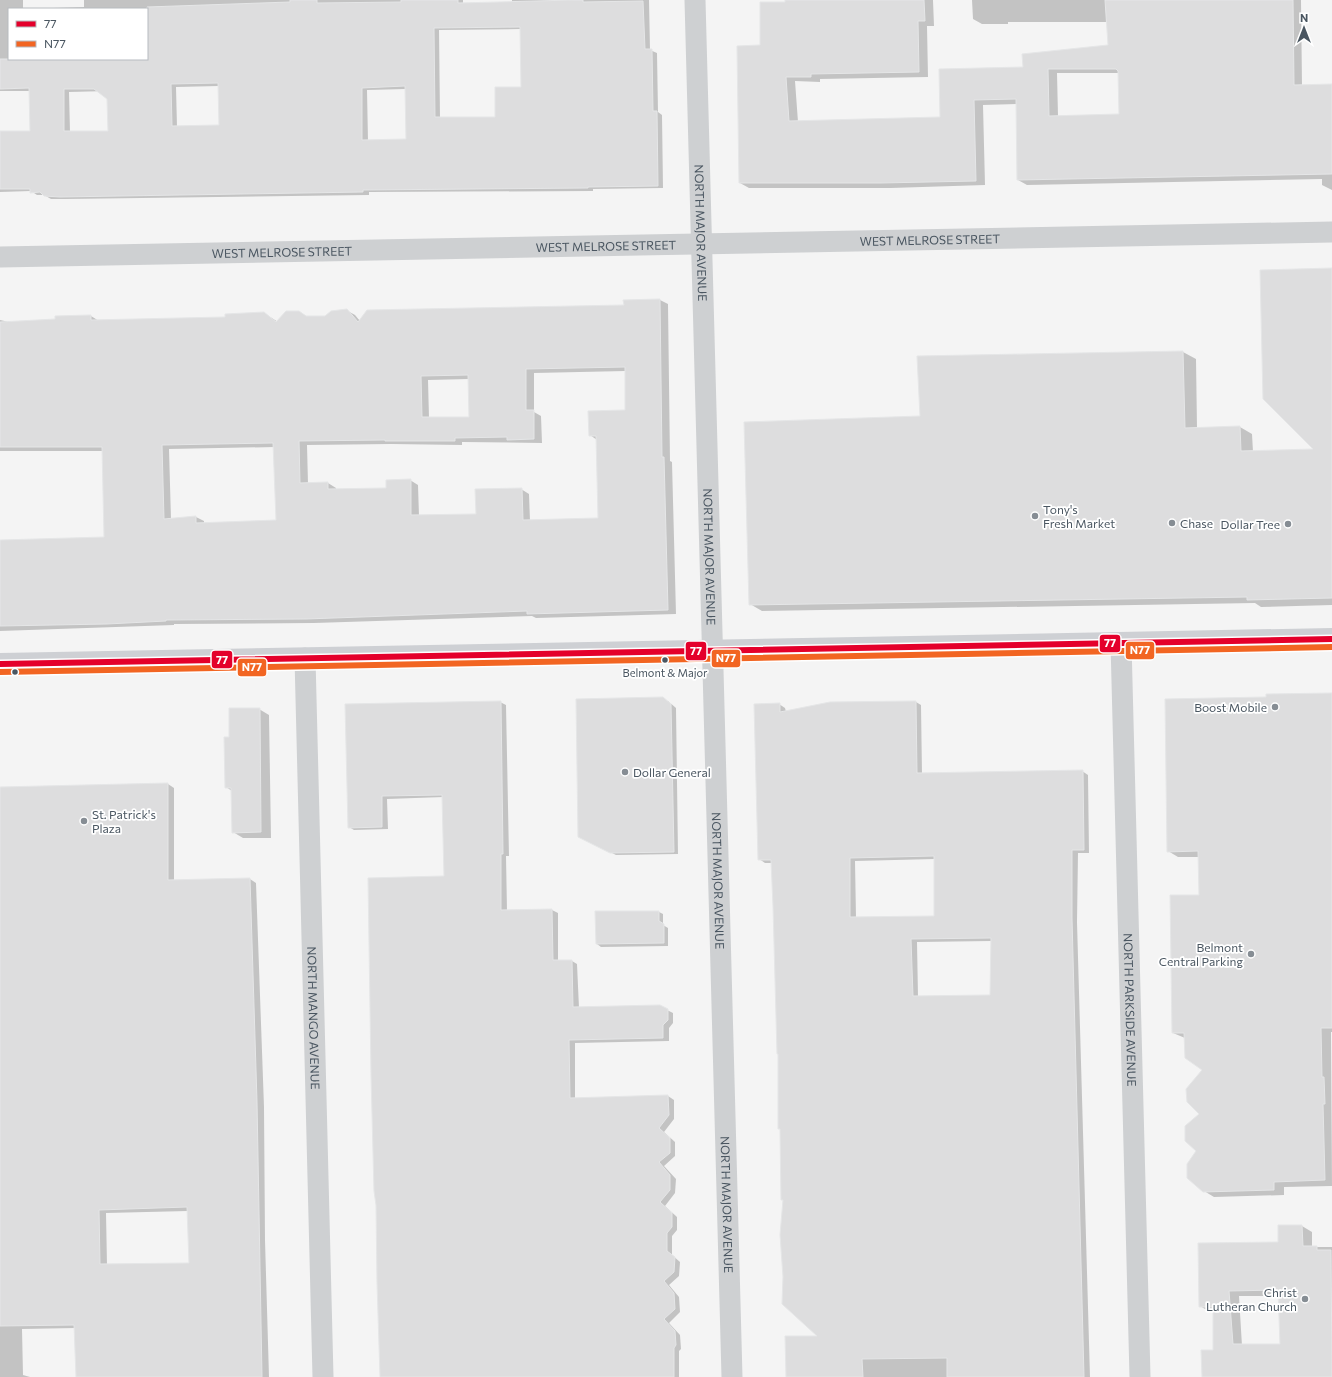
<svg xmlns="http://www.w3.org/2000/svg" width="1332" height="1377" viewBox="0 0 1332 1377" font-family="Commissioner,sans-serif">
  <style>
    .shadow { fill: #0003; fill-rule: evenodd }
    .building { fill: #ddddde; stroke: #e5e6e7; fill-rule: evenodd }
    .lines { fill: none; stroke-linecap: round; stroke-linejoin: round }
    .minor { stroke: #ced0d2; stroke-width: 21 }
    .secondary { stroke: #ced0d4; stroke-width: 22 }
    .bus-1-casing { stroke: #fff; stroke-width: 9 }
    .bus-2-casing { stroke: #fff; stroke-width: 9 }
    .bus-1 { stroke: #e4002b; stroke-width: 6 }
    .bus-2 { stroke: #f26522; stroke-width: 6 }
    .poi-dot { fill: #868d94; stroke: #fff; stroke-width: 1.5 }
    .bus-dot { fill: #4a5661; stroke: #fff; stroke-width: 1.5 }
    .labels { text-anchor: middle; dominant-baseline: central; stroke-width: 3.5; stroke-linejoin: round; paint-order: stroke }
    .bus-label { font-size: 11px; fill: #4a5661; stroke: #fff }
    .street-label { font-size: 12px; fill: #4a5661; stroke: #fff }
    .poi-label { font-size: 12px; fill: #4a5661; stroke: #fff; text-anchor: start }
    .line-badge { stroke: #fff; stroke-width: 1.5 }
    .badge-label { font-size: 11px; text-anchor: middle; font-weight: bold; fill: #fff }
  </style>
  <rect width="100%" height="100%" fill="#f4f4f4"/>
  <path class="shadow" d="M0 0H23V9L84 7V0H463V4L512 3V0H649L650 50 657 53 658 112 662 115 663 188 593 189V191L369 192V195L66 199H51L44 195H37L31 191 0 192V132H31L30 91H0ZM9 9H147V59H9ZM521 29 522 88 496 118H440L439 30ZM219 86 220 126 177 127 176 87ZM406 89 407 140 368 141 367 90ZM108 91 109 132H70L69 92Z
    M786 0H933L934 26H927L928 77 820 79V82L795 81 798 122 941 118 1024 68 1109 45 1108 22H1008V24H982L973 19 972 0H1301L1302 86 1332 85V190L1322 185V179L1027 185 1018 180 1017 104 983 105 985 185 891 188H749L740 183 761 46 786 3ZM1057 73H1119L1120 115 1058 116Z
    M1332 269V605L1261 607 1255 603 762 611 750 604 921 417 1183 352 1196 359 1197 428 1240 427 1252 434 1253 452 1315 450Z
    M660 300 668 304 670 461 672 462 676 614 536 618 532 616 314 623 174 624V625L0 631V541L105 538 103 451H0V320L9 322 56 320 91 316 99 321 226 318 264 313 278 322 299 312 308 317H325L346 310 355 315 360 321 625 306ZM626 371V411L590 435 597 440 599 519 530 521 529 494 521 489 477 515 419 516 418 485 410 480 387 489 336 490V488L328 483 308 484 307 445 391 444 462 445V442L542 443 541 416 534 412V373ZM469 379 470 418H429L428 380ZM275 447 277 521 204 523V521L196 517 171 519 169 449Z
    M1332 694V1032H1331L1332 1186 1284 1187V1195L1214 1197 1204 1191 1197 1151 1203 1070 1185 1038 1173 1033 1200 896 1199 857H1178L1168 851 1267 698Z
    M668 701 676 708 678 854 616 855 584 839Z
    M500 702 506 705 509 856H506L507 911 552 910 558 913V961H572L577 964 579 1008 667 1010 673 1013V1023L669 1028V1041L575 1043V1099L668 1096 674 1100V1119L664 1132 675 1142V1156L664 1166 676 1179 675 1193 665 1206 677 1217V1230L672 1236V1255L680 1262 679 1276 669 1285 679 1297 680 1312 669 1323 680 1335 681 1349 679 1351V1377H381L445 877 444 797 387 799 388 829 354 830 349 827 346 705Z
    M916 702 921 705 922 774 1082 771 1088 775 1089 853H1078L1077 922 1090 1377H786L820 1337 784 1200 782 1199 779 1054 772 863H765L759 859 779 704 785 708 786 712ZM935 859V917L856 918 855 861ZM992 941 991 996 918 997 917 942Z
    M259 709 269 715 271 838H243L233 832 232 791 226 787 230 738Z
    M168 784 174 788V881L250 879 256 883 264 1107 265 1240 269 1377H77L76 1328 22 1329 23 1375 30 1377H0V788ZM188 1211 190 1264 107 1265 106 1213Z
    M659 912 663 914V925L668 928V946L601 947 597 944Z
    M1279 1226H1302L1312 1232V1247H1332V1377H1203L1214 1351V1312H1210L1200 1306 1279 1243ZM1239 1296H1280L1281 1346H1242Z"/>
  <path class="building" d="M290 0H317V3L401 2V0H458V3L574 0H583V2L643 1 645 49H652L653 111H657L658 186 588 187V188L363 190V192L60 197 44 196 40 192 30 193V189H0V131H30L29 88 0 89V59H147V7L290 2ZM520 27 521 87H495V117H435L434 28ZM218 83 219 125 172 126 171 84ZM405 86 406 139 362 140V88ZM64 89H94L107 99 108 131H64Z
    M785 0H924L925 21H918L919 72 811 74V77H786L789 121 940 117 939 69 1023 67 1022 54 1108 45 1105 0H1293L1294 85 1332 84V174L1017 180 1016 99 974 100 976 181 881 183H739L737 46 760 45V2H785ZM1048 69H1116L1118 71 1119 114 1049 116Z
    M1332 268V598L1247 600V597L749 605 744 422 920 416 917 356 1183 351 1185 428 1240 426 1241 451 1313 449 1263 399 1260 270Z
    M660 299 662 457H664L668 610 527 614V611L306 619 166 620V621L107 624 0 626V540L104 537 102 447H0V322L55 319V316L91 315V320L225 317V314L264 312 276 322 286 311H299L306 316H325L331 311 347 309 358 322 367 310 624 305 623 300ZM625 367V410L588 411 589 436H596L598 518 523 520 522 488 475 489 476 514 411 515V479L386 480V488L328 489V482L300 483 299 441 385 440V441H455V438L507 437V440L534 439V410H526V369ZM468 375 469 417H422L421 376ZM273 443 276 520 196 523V516L164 519 162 445Z
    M1332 693V1028H1321L1322 1077H1324L1325 1104H1323L1325 1180 1274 1182V1190L1203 1192 1187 1178V1164L1196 1151 1185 1141V1126L1199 1114 1187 1102 1186 1089 1202 1070 1185 1058 1184 1033H1172L1170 895H1199L1198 851 1167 852 1165 699 1266 697V694Z
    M663 697 671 704 674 852 610 853 578 837 576 699Z
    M501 701 503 854H501V910L552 909 553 960H572L573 1007 660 1005 668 1009V1020L663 1025V1038L569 1040 570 1098 668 1095 669 1115 659 1128 670 1138V1153L659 1162 670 1175V1190L660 1202 672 1213V1227L667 1233V1251L675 1257 674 1272 664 1281 674 1293 675 1309 664 1319 675 1331 676 1345 674 1348V1377H380L377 1283 376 1205 374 1191 371 1074 368 878 444 876 442 795 382 796V827L348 828 345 704Z
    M916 701 917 773 1083 770 1084 850H1072V918L1084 1377H947V1358L862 1359 863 1377H786L785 1336H817L782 1304 783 1277 780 1235 783 1200H781L780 1129H778V1054H777L773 906 771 860H758L754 704 780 703V712L830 702ZM934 856V916L850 917V858ZM991 938 990 995 913 996 911 939Z
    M229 708H260L261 832 232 833 231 788H225L224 737H229Z
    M168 783V880L250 878 257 1102 262 1377H76L74 1325 0 1326V787ZM187 1207 189 1263 100 1264 99 1210Z
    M595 911H659V921L664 924V943L596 944Z
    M1278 1225H1302L1303 1246H1317V1250H1331L1332 1377H1202L1201 1350H1213V1307H1199L1198 1243 1278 1242ZM1278 1290 1280 1344H1233L1229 1291Z"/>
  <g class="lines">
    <g class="minor">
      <path id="s1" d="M695 0 732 1377"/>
      <path id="s2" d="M0 257 1332 232"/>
      <path id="s3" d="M1121 643 1140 1377"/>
      <path id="s4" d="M305 658 323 1377"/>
    </g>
    <path class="secondary" d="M0 664 1332 639"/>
    <g class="bus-1-casing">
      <path id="bus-1" d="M0 664 1332 639"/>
    </g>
    <g class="bus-2-casing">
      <path id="bus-2" d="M0 672 1332 647"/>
    </g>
    <use href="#bus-1" class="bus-1"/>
    <use href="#bus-2" class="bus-2"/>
  </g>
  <g class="poi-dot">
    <circle cx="1035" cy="516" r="4"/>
    <circle cx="1172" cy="523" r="4"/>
    <circle cx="1288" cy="524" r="4"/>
    <circle cx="1275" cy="707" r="4"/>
    <circle cx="625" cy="772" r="4"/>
    <circle cx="84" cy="821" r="4"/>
    <circle cx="1251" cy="954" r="4"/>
    <circle cx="1305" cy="1299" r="4"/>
  </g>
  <g class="bus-dot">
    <circle cx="665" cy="660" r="3.5"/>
    <circle cx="15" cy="672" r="3.5"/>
  </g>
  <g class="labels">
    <g class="bus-label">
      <text x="665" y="672">Belmont &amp; Major</text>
    </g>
    <g class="street-label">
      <text stroke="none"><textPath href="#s1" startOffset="233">NORTH MAJOR AVENUE</textPath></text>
      <text stroke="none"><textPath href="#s2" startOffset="930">WEST MELROSE STREET</textPath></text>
      <text stroke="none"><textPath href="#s2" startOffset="606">WEST MELROSE STREET</textPath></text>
      <text stroke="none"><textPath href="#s2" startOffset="282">WEST MELROSE STREET</textPath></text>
      <text stroke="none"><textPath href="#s1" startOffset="557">NORTH MAJOR AVENUE</textPath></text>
      <text stroke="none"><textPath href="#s1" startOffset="881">NORTH MAJOR AVENUE</textPath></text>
      <text stroke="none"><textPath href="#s3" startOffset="367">NORTH PARKSIDE AVENUE</textPath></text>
      <text stroke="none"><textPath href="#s4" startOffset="360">NORTH MANGO AVENUE</textPath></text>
      <text stroke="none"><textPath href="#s1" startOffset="1205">NORTH MAJOR AVENUE</textPath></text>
    </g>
    <g class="poi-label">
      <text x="1043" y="509">Tony's<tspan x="1043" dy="14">Fresh Market</tspan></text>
      <text x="1180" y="523">Chase</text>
      <text x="1280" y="524" text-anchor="end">Dollar Tree</text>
      <text x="1267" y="707" text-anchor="end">Boost Mobile</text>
      <text x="633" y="772">Dollar General</text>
      <text x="92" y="814">St. Patrick's<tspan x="92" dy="14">Plaza</tspan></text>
      <text x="1243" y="947" text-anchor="end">Belmont<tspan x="1243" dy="14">Central Parking</tspan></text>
      <text x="1297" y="1292" text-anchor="end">Christ<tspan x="1297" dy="14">Lutheran Church</tspan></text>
    </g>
  </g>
  <g class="line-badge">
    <rect x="1099" y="634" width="22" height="19" rx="4" fill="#e4002b"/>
    <rect x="1125" y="641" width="30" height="19" rx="4" fill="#f26522"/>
    <rect x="685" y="641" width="22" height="20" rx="4" fill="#e4002b"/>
    <rect x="711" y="649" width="30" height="19" rx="4" fill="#f26522"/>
    <rect x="211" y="650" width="22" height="19" rx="4" fill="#e4002b"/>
    <rect x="237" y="658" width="30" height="19" rx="4" fill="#f26522"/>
  </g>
  <g class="badge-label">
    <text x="1110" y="647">77</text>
    <text x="1140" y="654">N77</text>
    <text x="696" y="655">77</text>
    <text x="726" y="662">N77</text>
    <text x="222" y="664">77</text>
    <text x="252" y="671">N77</text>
  </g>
  <rect x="8" y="8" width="140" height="52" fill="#ffffff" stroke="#b7bbc0"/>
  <rect x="16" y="21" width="20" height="6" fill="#e4002b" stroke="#b7bbc0"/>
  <text x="44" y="28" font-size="12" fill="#4a5661">77</text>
  <rect x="16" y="41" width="20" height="6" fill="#f26522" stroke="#b7bbc0"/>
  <text x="44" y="48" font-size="12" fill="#4a5661">N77</text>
  <g transform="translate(1304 28)" stroke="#ffffff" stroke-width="3" paint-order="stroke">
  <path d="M0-3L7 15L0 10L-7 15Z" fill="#4a5661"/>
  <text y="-6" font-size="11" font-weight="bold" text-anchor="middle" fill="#4a5661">N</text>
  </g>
</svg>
